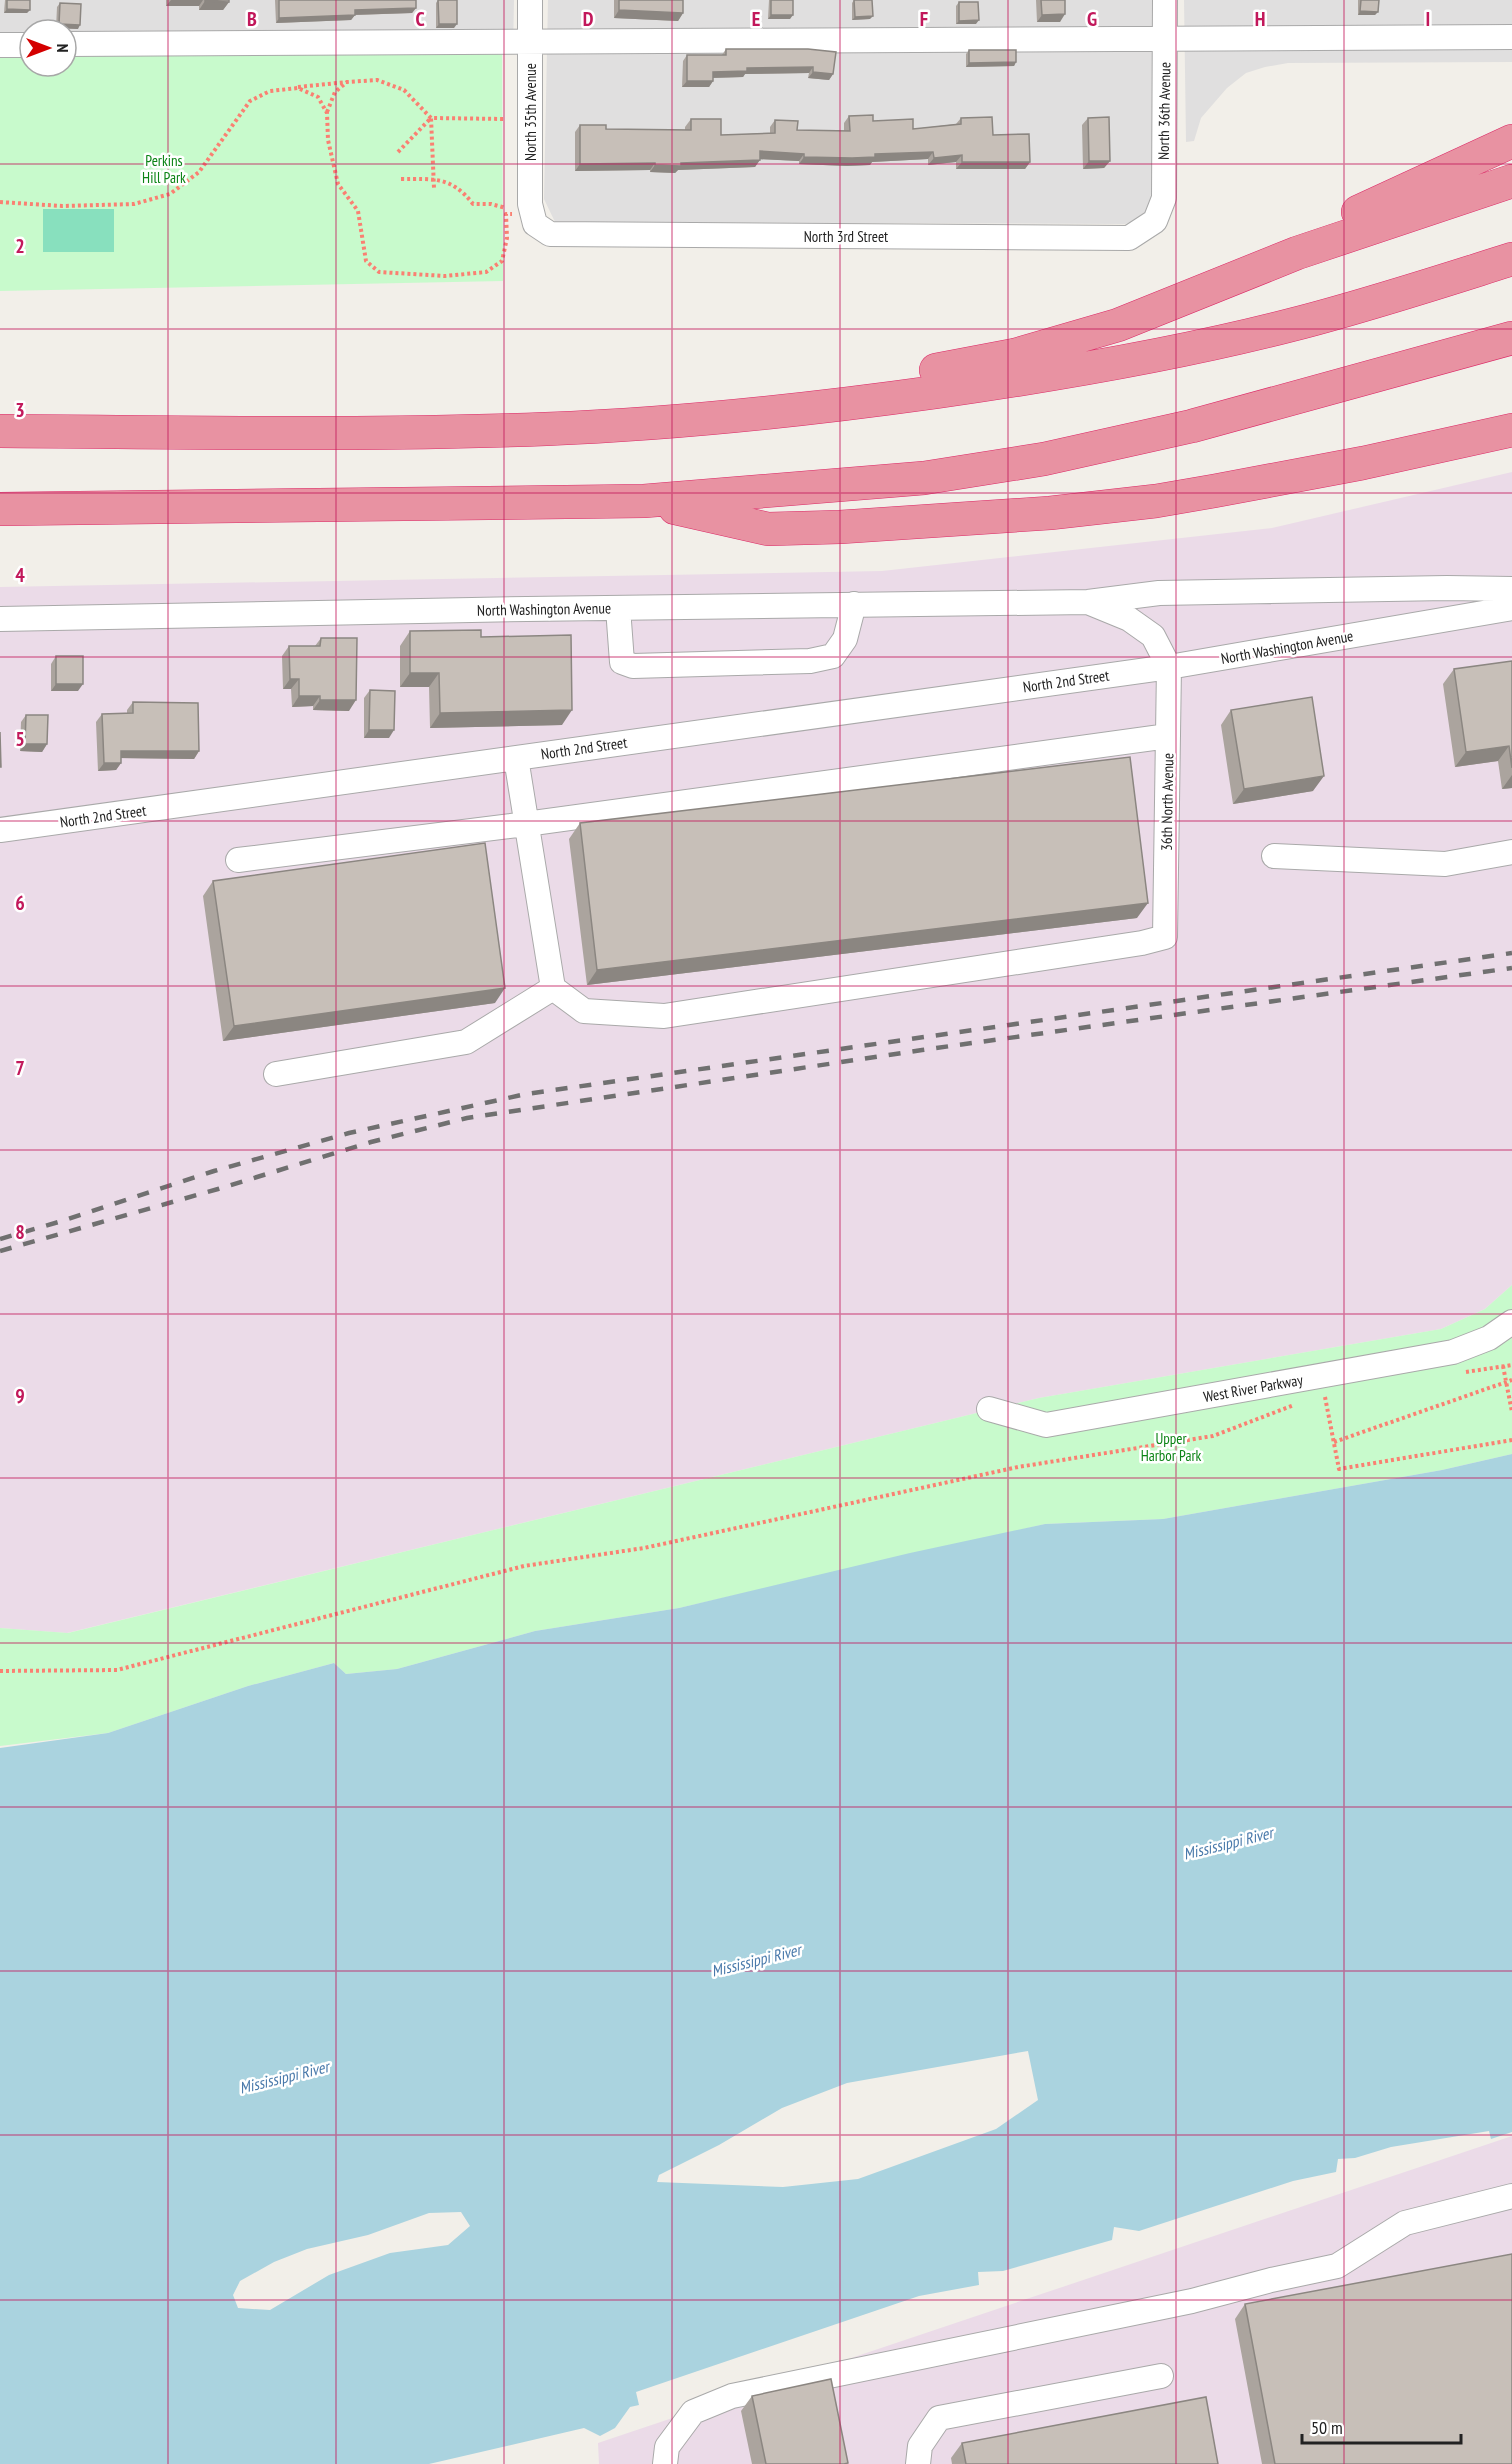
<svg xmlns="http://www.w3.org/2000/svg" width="1512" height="2464" viewBox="0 0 1512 2464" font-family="'PT Sans Narrow',sans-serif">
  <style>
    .residential { fill: #e0dfdf }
    .industrial { fill: #ebdbe8 }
    .park { fill: #c8facc }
    .pitch { fill: #88e0be }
    .water { fill: #aad3df; fill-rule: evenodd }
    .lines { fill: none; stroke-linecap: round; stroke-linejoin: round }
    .minor-casing { stroke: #a9a9a9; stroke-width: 26 }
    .highway-casing { stroke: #dc2a67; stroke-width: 34 }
    .path { stroke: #fa8072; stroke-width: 4; stroke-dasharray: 3 3; stroke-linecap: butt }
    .minor { stroke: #fff; stroke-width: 24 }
    .highway { stroke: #e892a2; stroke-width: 33 }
    .rail { stroke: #707070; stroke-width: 4.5; stroke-dasharray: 12 12; stroke-linecap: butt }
    .wall { fill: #aba49e }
    .shaded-wall { fill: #8b8681 }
    .building { fill: #c7bfb8; stroke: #8b8681; stroke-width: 1.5 }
    .grid { fill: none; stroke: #c2185b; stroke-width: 1.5; stroke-opacity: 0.55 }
    .labels { text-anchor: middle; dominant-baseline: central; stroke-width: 5; stroke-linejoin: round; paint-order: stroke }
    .street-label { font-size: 15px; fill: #222; stroke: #fff }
    .park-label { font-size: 15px; fill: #0c8416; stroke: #fff }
    .water-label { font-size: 16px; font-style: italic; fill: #4a7aab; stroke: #fff }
    .grid-label { font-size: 20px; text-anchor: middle; font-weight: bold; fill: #c2185b; stroke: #fff; stroke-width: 5; stroke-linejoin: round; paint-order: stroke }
  </style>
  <rect width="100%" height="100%" fill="#f2efe9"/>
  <path class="residential" d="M0 0H514L513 48 66 50V30H30V50H0Z
    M548 0H1158L1156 198 1150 209 1139 220 1125 224 555 222 544 199Z
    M1184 0H1512V62L1288 63 1265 67 1246 73 1227 88 1201 118 1194 141 1186 142Z"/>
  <path class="industrial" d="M1512 472V1285L1485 1309 1441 1329 1039 1398 67 1633 0 1628V587L882 571 1272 528Z
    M1512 2136V2464H599L598 2443Z"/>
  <path class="park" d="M502 48 503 281 0 291V50H30V66H66V50Z
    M1512 1285V1454L1442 1470 1163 1519 1045 1524 679 1608 535 1631 397 1669 346 1674 334 1663 248 1686 108 1733 0 1746V1628L68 1633 1039 1398 1441 1329 1485 1309Z"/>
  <path class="pitch" d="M43 209H114V252H43Z"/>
  <path class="water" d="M1512 1454V2132L1491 2139 1489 2131 1391 2147 1355 2158 1338 2159 1336 2172 1293 2181 1139 2231 1114 2227 1112 2240 1003 2271 978 2272 979 2285 919 2296 636 2392 639 2405 630 2407 615 2428 600 2436 584 2428 429 2464H0V1748L108 1733 248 1686 334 1663 346 1674 397 1669 535 1631 679 1608 910 1553 1045 1524 1163 1519 1442 1470ZM1028 2051 1038 2100 996 2129 858 2179 783 2187 657 2182 659 2175 719 2145 782 2108 847 2083ZM461 2212 470 2226 448 2245 390 2253 329 2275 270 2310 238 2308 233 2295 240 2281 274 2262 307 2249 368 2235 429 2213Z"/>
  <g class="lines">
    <g class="minor-casing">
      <path id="minor" d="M530 0V204L535 224 550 234 1129 238 1155 221 1164 198 1165 0
        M66 44 1512 37
        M0 45H30
        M618 608 622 662 633 666 810 661 833 656 845 639 854 604
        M0 619 527 609 1088 602 1159 593 1447 588 1512 589
        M516 758 553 988 584 1011 664 1016 1142 943 1165 937 1169 667 1153 636 1129 619 1090 603
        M0 830 1169 667 1512 608
        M1274 856 1445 864 1512 852
        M238 860 526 824 1168 736
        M276 1074 466 1042 553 988
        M989 1409 1046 1425 1453 1352 1489 1338 1512 1322
        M665 2464 667 2447 693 2412 732 2396 1192 2301 1271 2280 1337 2266 1405 2223 1512 2196
        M918 2464 920 2446 939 2418 1161 2376"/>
    </g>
    <g class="highway-casing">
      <path id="highway" d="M1358 212 1512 141
        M936 370 1015 355 1118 325 1297 253 1512 181
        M0 431C182 432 364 436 546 429 676 424 807 410 936 392 1055 375 1175 355 1291 325 1366 306 1439 282 1512 259
        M675 508 768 529 840 527 1050 513 1156 501 1214 491 1363 463 1512 430
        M0 509 644 501 924 478 1044 459 1192 426 1512 338"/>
    </g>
    <path class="path" d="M298 87 347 82
      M327 112 335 92 347 82 377 80 404 90 431 118 505 119
      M398 152 431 118 434 188
      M401 179C434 179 451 176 473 204H491L506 208
      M0 202 62 206 134 204 170 194 199 172 250 101 270 91 298 88 318 97 327 113 328 140 338 184 358 211 366 261 379 272 445 276 486 272 502 261 507 238 506 214H512
      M1503 1366 1512 1412
      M1466 1372 1512 1365
      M1325 1397 1339 1469 1512 1440
      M1334 1442 1512 1380
      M0 1671 117 1670 524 1566 644 1548 1018 1467 1213 1436 1294 1405"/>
    <use href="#minor" class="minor"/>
    <use href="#highway" class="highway"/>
    <path class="rail" d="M0 1239 62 1221 214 1171 349 1133 526 1094 1512 953
      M0 1251 218 1189 371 1142 467 1118 922 1050 1512 968"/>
  </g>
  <path class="wall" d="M5 0H30L27 13H4Z
    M166 0H229V2L223 10H199V6H166Z
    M275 0H416V8L412 13 355 15 351 20 276 23Z
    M438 0H457L454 28H436V3Z
    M614 0H683V13L678 21 614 18Z
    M769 0H793L790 19H768Z
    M854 0 870 19 852 20V3Z
    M1036 0H1065L1060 22H1037Z
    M1358 0H1379L1375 15H1358Z
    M959 2 976 24H956V6Z
    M60 3 78 29 56 28 57 7Z
    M726 49H808L833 74 829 80 808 78 809 73 745 74 743 77 713 78V81L709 87H682L683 61 687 55H722Z
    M969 50 1016 62 1014 66 966 67V54Z
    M849 116 913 129 956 124 961 118 993 135 1030 162 1025 169H956V162L928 165V159L872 162 870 165 847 166 799 164V161L760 159 755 167 678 170 675 173 650 172V170L575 171V132L580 125 606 129 685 130V127L691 119 721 135 770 133V127L775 120 797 130 844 131V123Z
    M1088 118 1110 161 1104 168 1083 169 1082 125Z
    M410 631 481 637 562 725 430 728 429 687H400V646Z
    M321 638 349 711 313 710V706L292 707 291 689H283L282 656 289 646H315Z
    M56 656 78 691H51V664Z
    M1512 661V788L1502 789 1498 761 1455 767 1443 684 1454 669Z
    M370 690 389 738H364V698Z
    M133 702 199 751 194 759 121 758V763L116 770 98 771 96 722 102 714 127 713V710Z
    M1231 710 1313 791 1233 804 1221 725Z
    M26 715 47 744 42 752 20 751 21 722Z
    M580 823 1137 918 587 985 569 839Z
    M213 881 495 1003 223 1041 203 896Z
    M1245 2304 1512 2464H1262L1235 2319Z
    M752 2396 848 2463 847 2464H752L741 2411Z
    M962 2443 1218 2464H952L951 2458Z"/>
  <path class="shaded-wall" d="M171 0H203L199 6H166Z
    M205 1 229 2 223 10H199Z
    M416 8 412 13 351 15 355 10Z
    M7 9 30 10 27 13H4Z
    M619 10 683 13 678 21 614 18Z
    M1360 11 1378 12 1375 15H1358Z
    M1065 14 1060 22H1037L1042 15Z
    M355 15 351 20 276 23 279 18Z
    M771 15H793L790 19H768Z
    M873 16 870 19 852 20 855 17Z
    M979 20 976 24H956L959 21Z
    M59 24 80 25 78 29 56 28Z
    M439 24H457L454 28H436Z
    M1016 62 1014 66 966 67 969 63Z
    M813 67 809 73 745 74 743 77 709 78 713 72 747 68Z
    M813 72 833 74 829 80 808 78Z
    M687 81H713L709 87H682Z
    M760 151 804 154 799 161 755 159Z
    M933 152 928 159 872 162 870 165 847 166 799 164 804 157Z
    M962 155 956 162 928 165 934 158Z
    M760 160 755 167 678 170 675 173 650 172 655 165 681 163Z
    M1089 161H1110L1104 168 1083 169Z
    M962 162H1030L1025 169H956Z
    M655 163 650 170 575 171 580 164Z
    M410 673H439L429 687H400Z
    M290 679H299L291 689H283Z
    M56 684H83L78 691H51Z
    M299 696H320L313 706 292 707Z
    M320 700H356L349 711 313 710Z
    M572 710 562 725 430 728 440 713Z
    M369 730H394L389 738H364Z
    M25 744H47L42 752 20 751Z
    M1509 746 1498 761 1455 767 1466 752Z
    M121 751H199L194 759 116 758Z
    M104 763H121L116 770 98 771Z
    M1512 775V788L1502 789Z
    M1324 776 1313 791 1233 804 1244 789Z
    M1148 903 1137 918 587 985 597 970Z
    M505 988 495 1003 223 1041 234 1026Z"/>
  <path class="building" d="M7 0H30V10L7 9Z
    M205 0H229V2L205 1Z
    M279 0H416V8L355 10V15L279 18Z
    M438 0H457V24H439Z
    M619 0H683V13L619 10Z
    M771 0H793V15H771Z
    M854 0H872L873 16 855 17Z
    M1041 0H1065V14L1042 15Z
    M1361 0H1379L1378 12 1360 11Z
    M959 2H978L979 20 959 21Z
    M60 3 81 4 80 25 59 24Z
    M726 49H808L836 52 833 74 813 72V67L747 68V71L713 72V81H687V55H726Z
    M969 50H1016V62L969 63Z
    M873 115V121L913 119V129L961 124V118L992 117 993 135 1029 134 1030 162H962V155L934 158 933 152 875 154V157L852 158 804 157V154L760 151V160L681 163V166L655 165V163L580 164V125H606V129L691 130V119H721V135L775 133V120L798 121 797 130 850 131 849 116Z
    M1109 117 1110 161H1089L1088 118Z
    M481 630V637L571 635 572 710 440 713 439 673H410V631Z
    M321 638H357L356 700H320V696H299V679H290L289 646H320Z
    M56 656H83V684H56Z
    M1512 661V768L1509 746 1466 752 1454 669Z
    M370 690 395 691 394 730H369Z
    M1312 697 1324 776 1244 789 1231 710Z
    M133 702 198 703 199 751H121V763H104L102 714 133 713Z
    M26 715H48L47 744H25Z
    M0 732 1 767H0Z
    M1130 757 1148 903 597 970 580 823Z
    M485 843 505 988 234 1026 213 881Z
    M1512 2254V2464H1275L1245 2304Z
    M831 2379 848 2463 844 2464H766L752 2396Z
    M1206 2397 1218 2464H966L962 2443Z"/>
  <path class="grid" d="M168 0V2464M336 0V2464M504 0V2464M672 0V2464M840 0V2464M1008 0V2464M1176 0V2464M1344 0V2464M0 164H1512M0 329H1512M0 493H1512M0 657H1512M0 821H1512M0 986H1512M0 1150H1512M0 1314H1512M0 1478H1512M0 1643H1512M0 1807H1512M0 1971H1512M0 2135H1512M0 2300H1512"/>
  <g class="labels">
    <g class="street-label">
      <text transform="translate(1164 111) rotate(-89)">North 36th Avenue</text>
      <text transform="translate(530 112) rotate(-90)">North 35th Avenue</text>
      <text x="846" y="236">North 3rd Street</text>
      <text transform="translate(544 609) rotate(-1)">North Washington Avenue</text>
      <text transform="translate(1287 647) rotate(-10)">North Washington Avenue</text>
      <text transform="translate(1066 681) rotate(-8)">North 2nd Street</text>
      <text transform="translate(584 748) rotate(-8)">North 2nd Street</text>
      <text transform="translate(1167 802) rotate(-89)">36th North Avenue</text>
      <text transform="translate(103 816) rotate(-8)">North 2nd Street</text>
      <text transform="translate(1253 1388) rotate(-10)">West River Parkway</text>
    </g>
    <g class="park-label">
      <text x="164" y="160">Perkins<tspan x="164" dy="17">Hill Park</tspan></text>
      <text x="1171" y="1438">Upper<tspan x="1171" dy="17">Harbor Park</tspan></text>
    </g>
    <g class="water-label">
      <text transform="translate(1228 1843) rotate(-14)">Mississippi River</text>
      <text transform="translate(756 1960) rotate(-14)">Mississippi River</text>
      <text transform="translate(284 2077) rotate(-14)">Mississippi River</text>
    </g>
  </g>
  <g class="grid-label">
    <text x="252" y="26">B</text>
    <text x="420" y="26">C</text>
    <text x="588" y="26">D</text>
    <text x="756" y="26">E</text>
    <text x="924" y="26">F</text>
    <text x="1092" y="26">G</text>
    <text x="1260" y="26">H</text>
    <text x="1428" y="26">I</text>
    <text x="20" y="253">2</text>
    <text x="20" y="417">3</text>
    <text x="20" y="582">4</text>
    <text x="20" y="746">5</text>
    <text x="20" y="910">6</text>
    <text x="20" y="1075">7</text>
    <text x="20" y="1239">8</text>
    <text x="20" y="1403">9</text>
  </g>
  <g transform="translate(48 48) rotate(90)"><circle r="28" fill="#ffffff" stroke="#a7a7a7" stroke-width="1.5"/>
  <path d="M0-4.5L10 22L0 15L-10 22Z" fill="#d40000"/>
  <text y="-9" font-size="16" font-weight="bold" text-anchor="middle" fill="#222222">N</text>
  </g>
  <path d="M1302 2434v9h159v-9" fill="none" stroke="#222222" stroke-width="3"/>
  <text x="1311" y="2434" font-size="18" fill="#222222" stroke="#ffffff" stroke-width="4.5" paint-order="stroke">50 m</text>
</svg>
